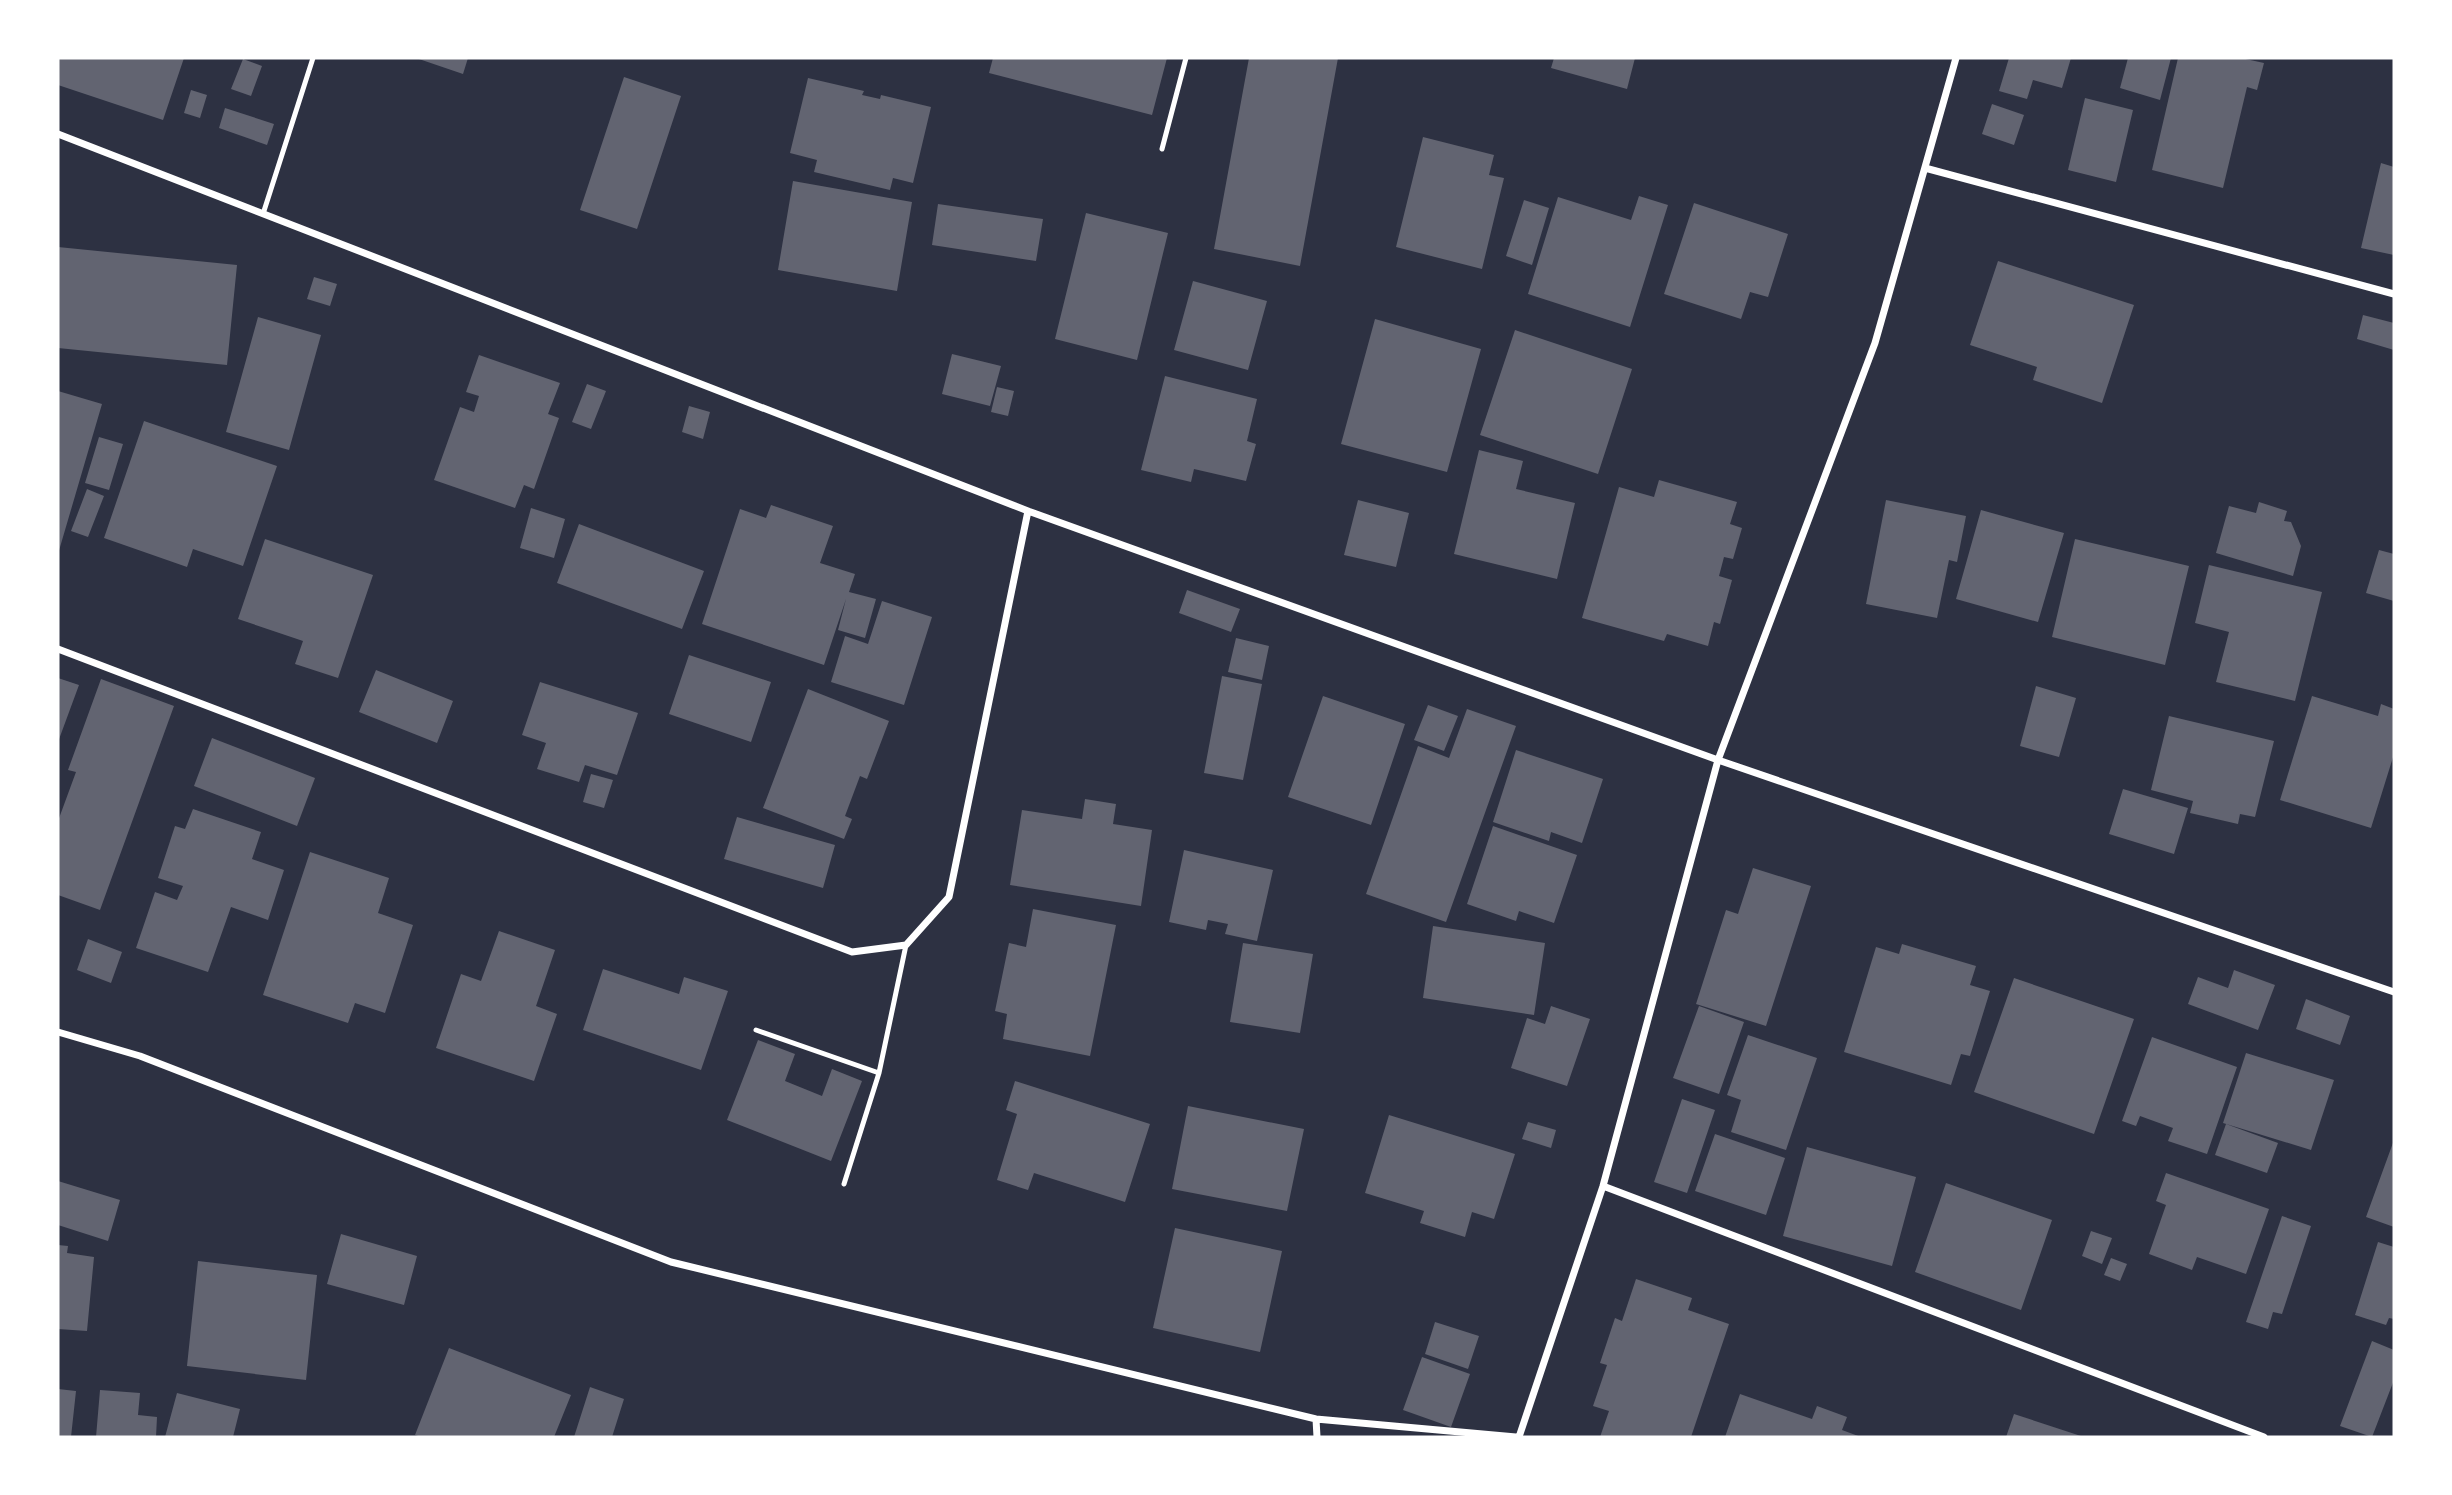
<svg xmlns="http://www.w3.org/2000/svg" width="2452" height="1495" viewBox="0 0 2452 1495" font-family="'Open Sans',sans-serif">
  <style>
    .building { fill: #626471 }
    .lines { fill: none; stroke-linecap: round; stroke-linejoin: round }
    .service { stroke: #fff; stroke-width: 5 }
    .minor { stroke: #fff; stroke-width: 7 }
  </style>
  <rect width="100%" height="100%" fill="#2d3142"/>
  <path class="building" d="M58 58H184L163 120 58 85Z
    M416 58H468L463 74Z
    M993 58H1167L1152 115 989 73Z
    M1249 58H1338L1300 266 1214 249Z
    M1554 58H1635L1627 89 1551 68Z
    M2009 58H2071L2062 88 2033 80 2027 99 1999 91Z
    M2128 58H2171L2160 100 2120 88Z
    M2178 58H2241L2264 63 2257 90 2247 87 2223 188 2152 170Z
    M243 59 262 66 251 96 231 89Z
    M624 77 681 96 637 229 580 210Z
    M808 78 864 91 862 95 880 99 881 95 931 107 913 183 893 178 890 190 814 172 817 160 790 153Z
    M191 90 207 95 200 118 184 113Z
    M2085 98 2133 110 2116 182 2068 170Z
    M1992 104 2024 115 2014 145 1982 134Z
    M225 108 274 124 267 145 219 128Z
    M1423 137 1494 155 1489 175 1504 178 1482 269 1396 247Z
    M2381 163 2394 167V255L2361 248Z
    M793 181 912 202 897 291 778 270Z
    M1639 196 1668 205 1630 327 1528 294 1558 197 1631 220Z
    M1524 200 1549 208 1532 265 1506 256Z
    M1694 203 1788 234 1768 297 1750 292 1741 319 1664 294Z
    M938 204 1043 219 1036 261 932 245Z
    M1086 213 1168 233 1137 360 1055 339Z
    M58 247 237 265 227 365 58 348Z
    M1998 261 2134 305 2102 403 2033 380 2037 367 1970 345Z
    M314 277 337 284 330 306 307 299Z
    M1193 281 1267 301 1248 370 1174 350Z
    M2363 315 2394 323V350L2357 339Z
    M258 317 321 335 289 450 226 432Z
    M1375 319 1481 349 1447 472 1341 444Z
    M1515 330 1632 369 1598 474 1480 435Z
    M952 354 1001 366 990 406 942 394Z
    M479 355 560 383 548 414 559 418 534 489 524 485 515 508 434 480 460 407 474 412 479 396 466 392Z
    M1165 376 1257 399 1247 441 1256 444 1246 481 1194 469 1191 482 1141 470Z
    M587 384 606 391 591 429 572 422Z
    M997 387 1014 391 1008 416 991 412Z
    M58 391 102 404 58 554Z
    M689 406 710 412 703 439 682 432Z
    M144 421 277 466 243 566 193 549 187 567 104 538Z
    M99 437 123 444 109 490 85 483Z
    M1479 450 1523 461 1516 489 1575 503 1557 579 1454 554Z
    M1659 480 1737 502 1730 524 1742 528 1733 559 1724 557 1719 576 1732 580 1720 624 1714 622 1708 646 1667 634 1664 641 1582 618 1619 487 1654 497Z
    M87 489 104 496 88 537 71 531Z
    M1358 500 1409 513 1396 567 1344 555Z
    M1886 500 1966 516 1957 562 1949 560 1937 618 1866 604Z
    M2259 502 2287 511 2284 521 2291 522 2301 546 2293 576 2216 553 2229 506 2256 513Z
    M771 505 833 526 820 563 855 574 849 592 876 599 865 638 838 630 846 599 824 665 702 624 740 509 766 518Z
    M531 508 565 519 554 558 520 548Z
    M1981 510 2064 533 2038 622 1956 599Z
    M579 524 704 571 682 629 557 583Z
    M265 539 373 575 338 678 295 664 303 641 238 619Z
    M2075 539 2189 566 2165 665 2052 637Z
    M2379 550 2394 554V601L2366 593Z
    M2209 565 2322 592 2295 701 2216 682 2229 632 2195 623Z
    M1187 590 1240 609 1231 632 1179 613Z
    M882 601 932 617 904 705 831 682 845 636 868 644Z
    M1236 638 1269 646 1262 680 1228 672Z
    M689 655 771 682 751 742 669 714Z
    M376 670 453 701 437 743 359 712Z
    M1222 676 1262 684 1243 780 1204 773Z
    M58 678 79 685 58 742Z
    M101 679 174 706 100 910 58 895V821L76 772 68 770Z
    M540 682 638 713 617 775 585 765 579 782 537 769 546 743 522 735Z
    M2036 686 2076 698 2059 757 2020 746Z
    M808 689 889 721 867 779 860 776 845 816 852 819 844 839 763 808Z
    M1323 696 1405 724 1371 825 1288 797Z
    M2312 696 2378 716 2381 704 2394 709V754L2371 828 2280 800Z
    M1428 705 1458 716 1444 751 1414 740Z
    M1467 709 1516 726 1446 922 1366 894 1418 746 1449 758Z
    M2169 716 2274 741 2255 817 2240 814 2238 824 2190 813 2193 801 2151 790Z
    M212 738 315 778 297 826 194 786Z
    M1516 750 1603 779 1582 843 1551 832 1549 841 1493 822Z
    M591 774 613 780 604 808 583 802Z
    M2123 789 2188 808 2174 854 2109 834Z
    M1085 799 1116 804 1113 824 1152 830 1141 906 1010 885 1022 810 1082 819Z
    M193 809 261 832 252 859 284 870 268 920 231 907 208 972 136 948 155 892 177 900 183 886 158 878 175 826 185 829Z
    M737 817 835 845 823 888 724 859Z
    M1493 826 1577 855 1554 923 1519 911 1516 921 1467 904Z
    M1184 850 1273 870 1257 941 1225 934 1228 924 1208 920 1206 930 1169 922Z
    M310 852 389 878 378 913 413 925 385 1013 355 1003 348 1023 263 995Z
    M1753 868 1811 886 1766 1026 1696 1004 1726 910 1738 914Z
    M1033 909 1116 925 1090 1056 1003 1039 1007 1014 995 1011 1009 943 1026 947Z
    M1433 926 1545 943 1534 1015 1423 998Z
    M499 931 555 950 536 1006 557 1014 534 1081 436 1048 461 974 481 981Z
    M88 939 122 952 111 983 77 970Z
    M1243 943 1313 954 1300 1033 1230 1022Z
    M1902 944 1976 966 1970 985 1990 991 1970 1056 1961 1054 1951 1085 1844 1052 1876 947 1899 954Z
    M603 969 679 994 684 977 728 991 701 1070 583 1030Z
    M2234 970 2275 985 2258 1030 2188 1004 2198 977 2228 988Z
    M2014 978 2134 1019 2094 1134 1974 1092Z
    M2306 999 2350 1016 2340 1045 2296 1029Z
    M1551 1006 1590 1019 1567 1086 1511 1068 1527 1018 1545 1024Z
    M1699 1006 1744 1022 1719 1094 1673 1078Z
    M1748 1035 1817 1058 1786 1150 1731 1132 1741 1100 1727 1095Z
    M2152 1037 2237 1067 2207 1154 2168 1141 2173 1128 2140 1116 2136 1126 2122 1121Z
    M758 1040 795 1054 785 1081 822 1096 832 1069 862 1081 831 1161 727 1120Z
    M2246 1053 2334 1080 2311 1150 2223 1123Z
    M1015 1081 1150 1124 1125 1202 1034 1173 1028 1190 997 1180 1017 1114 1006 1110Z
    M1682 1099 1715 1110 1687 1193 1654 1182Z
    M1188 1106 1304 1129 1287 1211 1172 1189Z
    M1389 1115 1515 1154 1494 1219 1472 1212 1465 1237 1420 1223 1424 1211 1365 1193Z
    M1528 1122 1556 1130 1551 1148 1522 1139Z
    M2226 1124 2278 1143 2267 1173 2215 1155Z
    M1715 1134 1785 1158 1766 1215 1695 1191Z
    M2394 1140V1227L2366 1217Z
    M1807 1147 1916 1177 1892 1266 1783 1236Z
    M2166 1173 2269 1209 2246 1274 2197 1257 2192 1270 2149 1254 2166 1205 2156 1201Z
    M58 1181 120 1200 108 1241 58 1225Z
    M1946 1183 2052 1220 2021 1310 1915 1272Z
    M2282 1216 2311 1226 2282 1314 2273 1312 2268 1329 2246 1322Z
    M1175 1228 1282 1251 1260 1352 1153 1328Z
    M2091 1231 2112 1238 2102 1264 2082 1256Z
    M341 1234 417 1256 404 1305 327 1284Z
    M2378 1242 2394 1247V1319L2389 1318 2386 1325 2355 1315Z
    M58 1245 68 1246 67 1253 94 1257 87 1331 58 1329Z
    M2111 1258 2127 1264 2120 1281 2104 1275Z
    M198 1261 317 1275 306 1380 187 1366Z
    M1636 1279 1692 1298 1688 1310 1729 1324 1691 1437H1600L1609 1411 1593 1406 1607 1365 1600 1363 1615 1318 1622 1321Z
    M1435 1322 1479 1336 1468 1369 1425 1354Z
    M2372 1341 2394 1350V1380L2372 1437 2340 1426Z
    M449 1348 571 1395 554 1437H421L415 1435Z
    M1422 1357 1470 1374 1451 1427 1403 1410Z
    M590 1387 624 1399 612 1437H574Z
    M58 1389 76 1391 71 1437H58Z
    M100 1390 140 1393 138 1415 157 1417 156 1437H96Z
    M177 1393 240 1409 233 1437H165Z
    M1740 1394 1812 1419 1817 1406 1847 1417 1842 1430 1861 1437H1725Z
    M2014 1414 2084 1437H2006Z"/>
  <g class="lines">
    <path class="service" d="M1162 149 1186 58
      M263 214 313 58
      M756 1030 879 1073
      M844 1184 879 1073 906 945"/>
    <path class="minor" d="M58 134 1028 511 1718 760 2394 992
      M1925 168 2394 294
      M58 649 852 952 906 945 949 897 1028 511
      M58 1032 140 1056 671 1262 1316 1419 1516 1437
      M1603 1186 2264 1437
      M1316 1419 1317 1437
      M1519 1437 1603 1186 1718 760 1875 343 1956 58"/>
  </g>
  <rect width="2452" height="1495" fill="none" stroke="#ffffff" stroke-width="119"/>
</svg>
